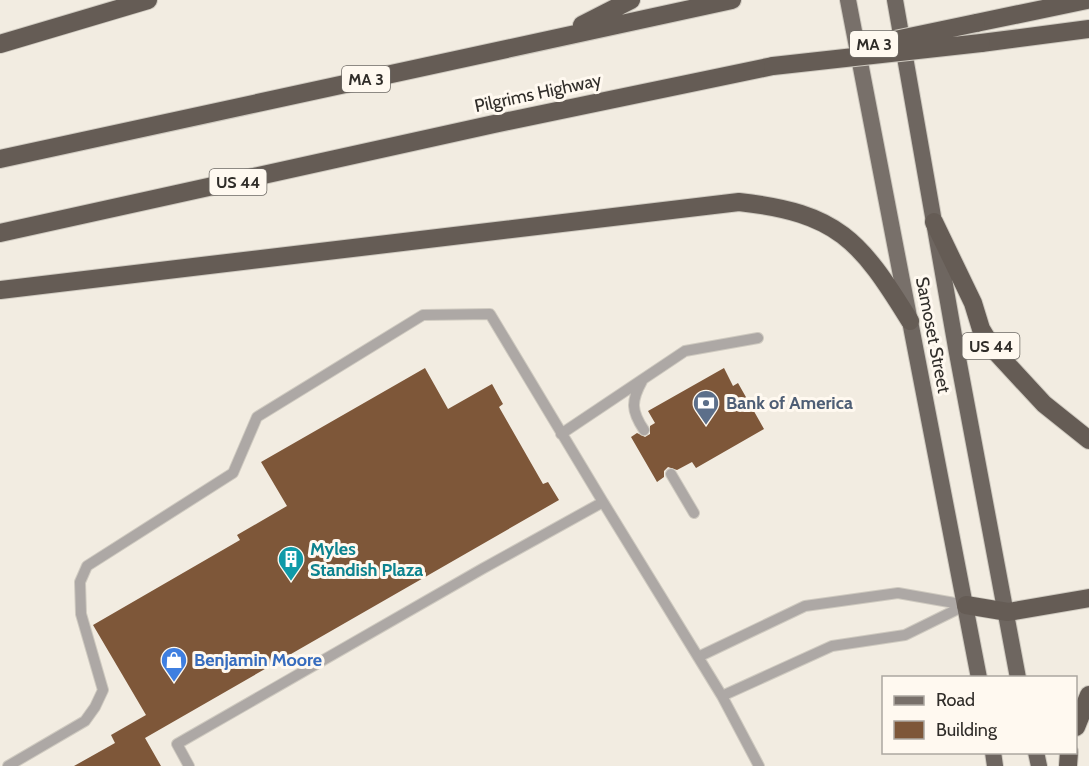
<svg xmlns="http://www.w3.org/2000/svg" width="1089" height="766" viewBox="0 0 1089 766" font-family="Cabin,sans-serif">
  <style>
    .building { fill: #7e5739 }
    .lines { fill: none; stroke-linecap: round; stroke-linejoin: round }
    .service-casing { stroke: #cfcac0; stroke-width: 12 }
    .primary-casing { stroke: #cfcac0; stroke-width: 18 }
    .trunk-casing { stroke: #cfcac0; stroke-width: 18 }
    .motorway-casing { stroke: #cfcac0; stroke-width: 20 }
    .service { stroke: #ada8a5; stroke-width: 10 }
    .primary { stroke: #78706a; stroke-width: 16 }
    .trunk { stroke: #6e6660; stroke-width: 16 }
    .motorway { stroke: #655c55; stroke-width: 18 }
    .motorway-bridge-casing { stroke: #cfcac0; stroke-width: 20; stroke-linecap: butt }
    .motorway-bridge { stroke: #655c55; stroke-width: 18 }
    .labels { text-anchor: middle; dominant-baseline: central; stroke-width: 6; stroke-linejoin: round; paint-order: stroke }
    .shield { fill: #fff9f0; stroke: #6e6a65; stroke-width: 1.5 }
    .shield-label { font-size: 16px; font-weight: bold; fill: #302d29 }
    .street-label { font-size: 18px; fill: #302d29; stroke: #fff9f0 }
    .service-label { font-size: 18px; font-weight: bold; fill: #4e5e75; stroke: #fff9f0; text-anchor: start }
    .culture-label { font-size: 18px; font-weight: bold; fill: #0d838f; stroke: #fff9f0; text-anchor: start }
    .shop-label { font-size: 18px; font-weight: bold; fill: #366cbe; stroke: #fff9f0; text-anchor: start }
  </style>
  <rect width="100%" height="100%" fill="#f2ece1"/>
  <path class="building" d="M425 368 448 409 492 384 503 404 499 407 543 484 548 482 559 500 145 738 161 766H74L115 743 111 735 146 715 93 625 240 540 237 535 287 506 261 462Z
    M724 368 733 386 738 383 764 429 696 468 692 462 677 470 668 467 664 471V477L657 482 631 437 637 433 645 437 650 434V426L655 423 648 411Z"/>
  <g class="lines">
    <g class="service-casing">
      <path id="service" d="M642 381C631 401 631 411 644 430
        M561 434 685 351 758 338
        M671 474 694 513
        M698 657 805 606 898 593 966 605 905 635 832 646 722 696
        M8 766 85 721 95 707 103 690 81 614 80 582 87 566 233 473 257 417 423 315 490 314 603 502
        M189 766 177 744 482 569 603 502 722 696 759 766"/>
    </g>
    <g class="primary-casing">
      <path id="primary" d="M848 0 909 317"/>
    </g>
    <g class="trunk-casing">
      <path id="trunk" d="M895 0 957 353 1018 678
        M910 321 979 678
        M993 752 995 766
        M1036 752 1039 766"/>
    </g>
    <g class="motorway-casing">
      <path id="motorway" d="M976 23 1087 0
        M582 25 631 0
        M981 43 1089 29
        M0 44 148 0
        M0 159 732 0
        M934 222 973 303 981 329 993 349 1044 404 1089 440
        M0 233 494 124 773 66
        M0 290 739 202C838 213 860 240 910 321
        M966 605 1008 612 1089 598
        M1076 727 1089 695
        M1068 766 1069 752"/>
    </g>
    <use href="#service" class="service"/>
    <use href="#primary" class="primary"/>
    <use href="#trunk" class="trunk"/>
    <use href="#motorway" class="motorway"/>
    <g class="motorway-bridge-casing">
      <path id="motorway-bridge" d="M871 45 976 23
        M773 66 981 43"/>
    </g>
    <use href="#motorway-bridge" class="motorway-bridge"/>
  </g>
  <defs>
    <g id="bank-pin" transform="scale(1.35)"><path d="M0 17L-7.5 6A9.5 9.5 0 1 1 7.5 6Z" fill="#5c6f8a" stroke="#fff9f0"/><path d="M-6-4H6V4H-6ZM0-2.3a2.3 2.3 0 1 0 0 4.6a2.3 2.3 0 1 0 0-4.6Z" fill="#fff"/></g>
    <g id="building-pin" transform="scale(1.35)"><path d="M0 17L-7.5 6A9.5 9.5 0 1 1 7.5 6Z" fill="#0f9aa8" stroke="#fff9f0"/><path d="M-4-6H4V6H1V3H-1V6H-4ZM-2.5-4.3h1.7v1.8h-1.7ZM.8-4.3h1.7v1.8H.8ZM-2.5-1h1.7V.8h-1.7ZM.8-1h1.7V.8H.8Z" fill="#fff"/></g>
    <g id="shop-pin" transform="scale(1.35)"><path d="M0 17L-7.5 6A9.5 9.5 0 1 1 7.5 6Z" fill="#3f7fe0" stroke="#fff9f0"/><path d="M-5-2.5h2.3a2.7 3.5 0 0 1 5.4 0H5L5.5 6h-11ZM-1.5-2.5h3a1.5 2.3 0 0 0-3 0Z" fill="#fff"/></g>
  </defs>
  <g fill-rule="evenodd">
    <use href="#bank-pin" x="706" y="403"/>
    <use href="#building-pin" x="291" y="559"/>
    <use href="#shop-pin" x="174" y="660"/>
  </g>
  <g class="labels">
    <g class="shield">
      <rect x="850" y="31" width="48" height="26" rx="4.5"/>
      <rect x="342" y="66" width="48" height="26" rx="4.5"/>
      <rect x="209.5" y="169" width="57" height="26" rx="4.5"/>
      <rect x="962.5" y="333" width="57" height="26" rx="4.5"/>
    </g>
    <g class="shield-label">
      <text x="874" y="44">MA 3</text>
      <text x="366" y="79">MA 3</text>
      <text x="238" y="182">US 44</text>
      <text x="991" y="346">US 44</text>
    </g>
    <g class="street-label">
      <text transform="translate(538 93) rotate(-12)">Pilgrims Highway</text>
      <text transform="translate(933 335) rotate(79)">Samoset Street</text>
    </g>
    <g class="service-label">
      <text x="726" y="403">Bank of America</text>
    </g>
    <g class="culture-label">
      <text x="310" y="549">Myles<tspan x="310" dy="21">Standish Plaza</tspan></text>
    </g>
    <g class="shop-label">
      <text x="194" y="660">Benjamin Moore</text>
    </g>
  </g>
  <rect x="882" y="676" width="195" height="78" fill="#fff9f0" stroke="#aca7a0" stroke-width="1.5"/>
  <rect x="894" y="696" width="30" height="9" fill="#78706a" stroke="#aca7a0" stroke-width="1.5"/>
  <text x="936" y="706" font-size="18" fill="#302d29">Road</text>
  <rect x="894" y="721" width="30" height="18" fill="#7e5739" stroke="#aca7a0" stroke-width="1.5"/>
  <text x="936" y="736" font-size="18" fill="#302d29">Building</text>
</svg>
